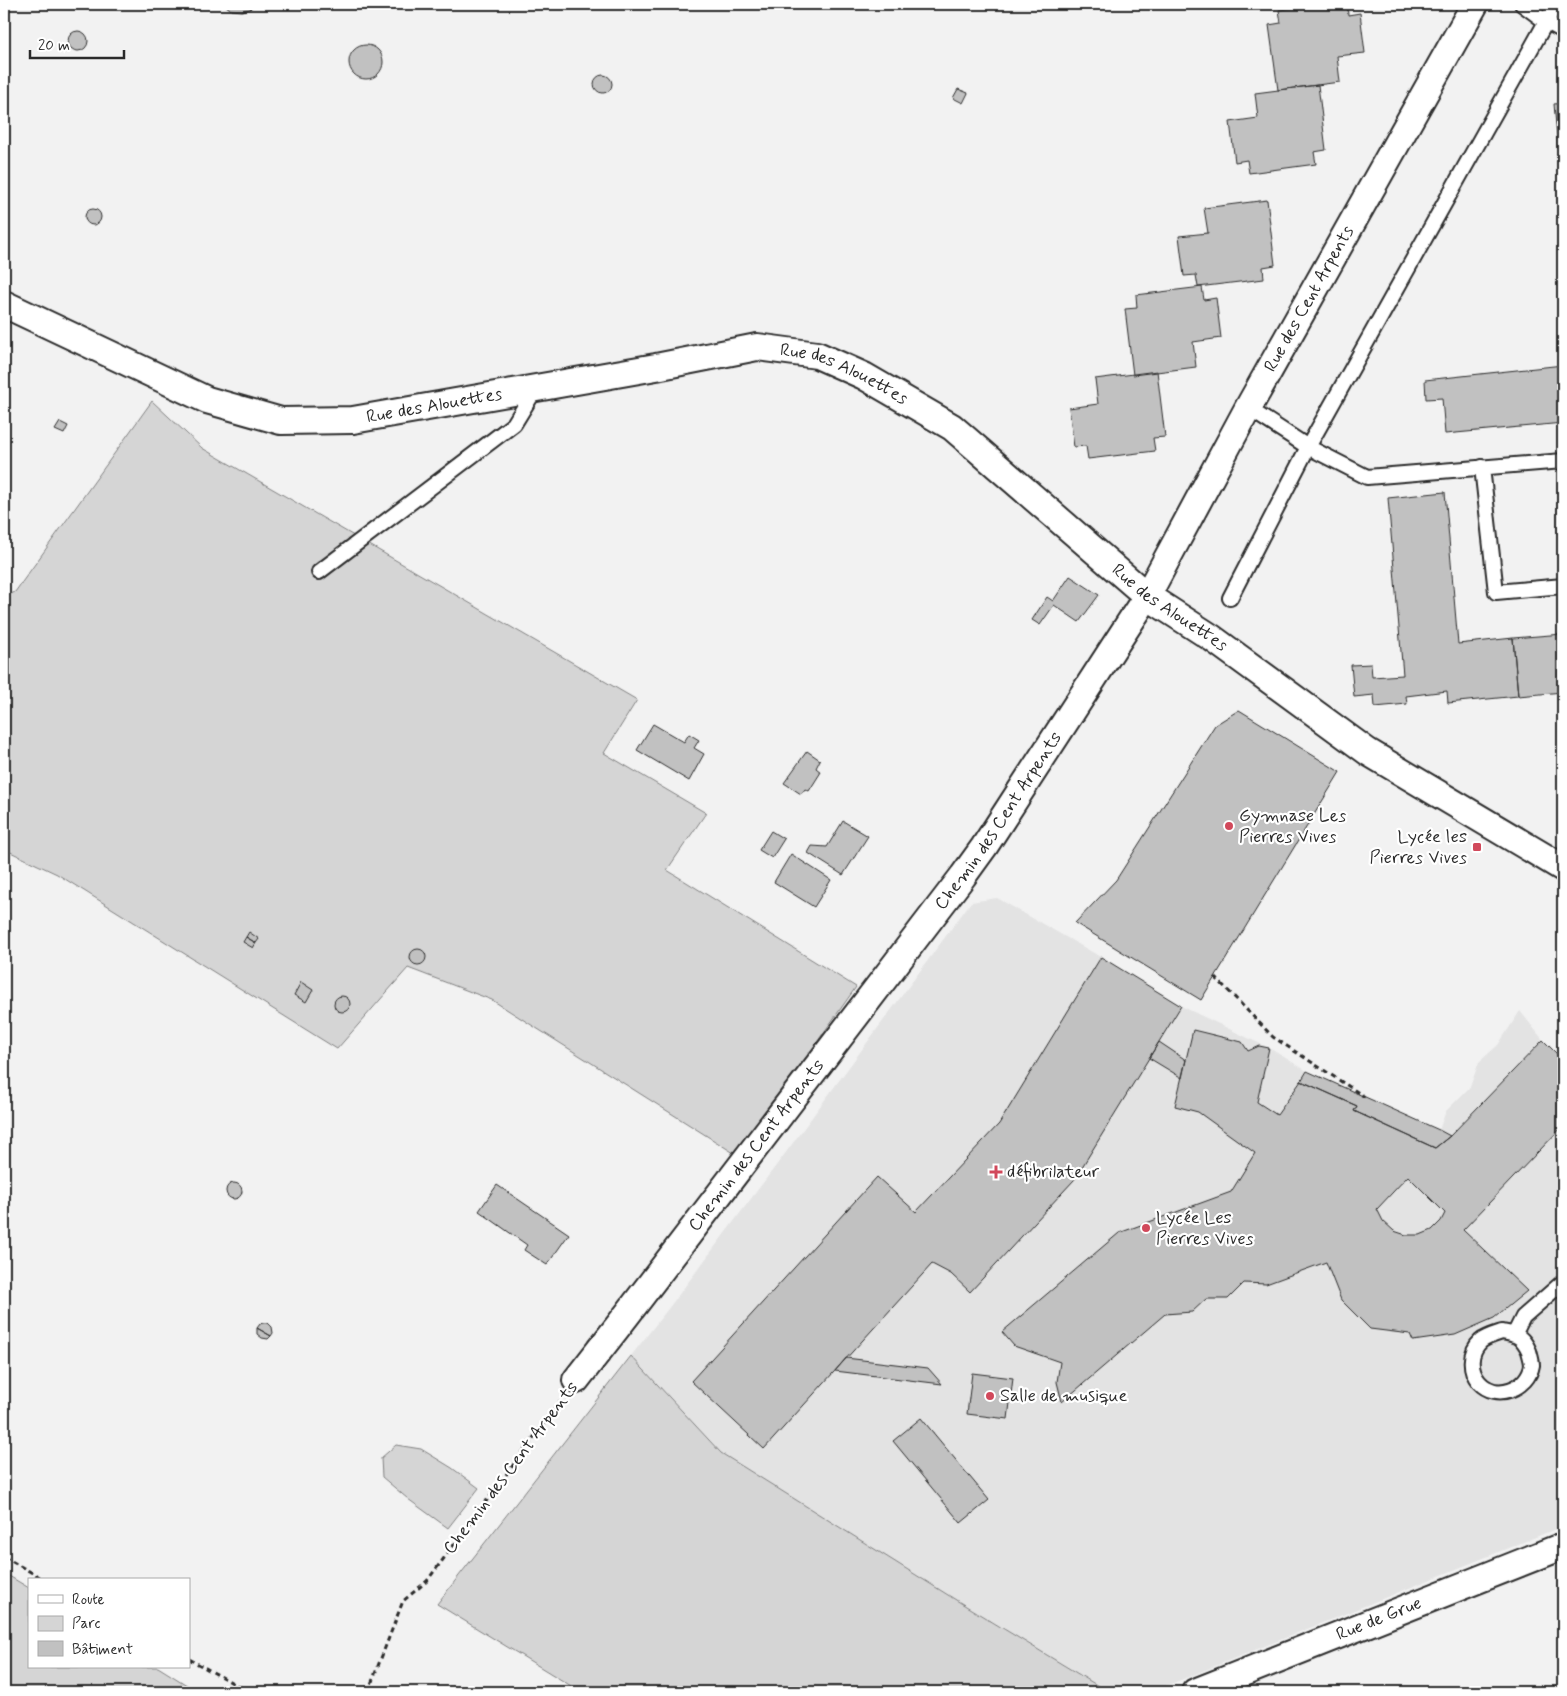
<svg xmlns="http://www.w3.org/2000/svg" width="1567" height="1696" viewBox="0 0 1567 1696" font-family="Mynerve,sans-serif">
  <style>
    .built { fill: #e3e3e3 }
    .green { fill: #d5d5d5; stroke: #808080 }
    .building { fill: #c1c1c1; stroke: #2b2b2b; fill-rule: evenodd }
    .lines { fill: none; stroke-linecap: round; stroke-linejoin: round }
    .service-casing { stroke: #2b2b2b; stroke-width: 18 }
    .minor-casing { stroke: #2b2b2b; stroke-width: 30 }
    .path { stroke: #2b2b2b; stroke-width: 3; stroke-dasharray: 5 4; stroke-linecap: butt }
    .service { stroke: #fff; stroke-width: 14 }
    .minor { stroke: #fff; stroke-width: 26 }
    .poi-dot { fill: #d1495b; stroke: #fff; stroke-width: 2 }
    .labels { text-anchor: middle; dominant-baseline: central; stroke-width: 4.5; stroke-linejoin: round; paint-order: stroke }
    .street-label { font-size: 18px; fill: #2b2b2b; stroke: #fff }
    .poi-label { font-size: 18px; fill: #2b2b2b; stroke: #fff; text-anchor: start }
  </style>
  <rect width="100%" height="100%" fill="#f2f2f2"/>
  <filter id="ink" filterUnits="userSpaceOnUse"><feTurbulence type="fractalNoise" baseFrequency=".02" numOctaves="2"/><feDisplacementMap in="SourceGraphic" scale="10" xChannelSelector="R" yChannelSelector="G"/><feConvolveMatrix kernelMatrix="1 2 1 2 8 2 1 2 1" color-interpolation-filters="sRGB"/></filter>
  <g filter="url(#ink)">
    <path class="built" d="M997 898 1101 957 1181 1006 1269 1048 1307 1071 1439 1130 1446 1111 1470 1087 1479 1062 1498 1045 1520 1011 1543 1040 1563 1060V1526L1151 1692H1108L956 1600 721 1453 631 1356 671 1305 787 1151 971 902Z"/>
    <path class="green" d="M152 401 202 448 637 700 604 753 706 813 667 870 856 987 737 1155 492 1000 408 968 337 1049 57 874 4 849V597L15 592Z
      M631 1356 721 1453 956 1600 1108 1692H581L437 1604Z
      M396 1445 421 1449 452 1468 479 1488 448 1528 408 1499 382 1477 381 1458Z
      M4 1573 29 1588V1667H158L198 1692H4Z"/>
    <path class="building" d="M224 4H255L250 9 241 11 231 10Z
      M1334 4H1347L1348 15 1360 13 1365 53 1337 56 1340 82 1278 90 1269 25 1281 23 1279 10Z
      M68 41a10 10 0 1 1 20 0a10 10 0 1 1-20 0Z
      M349 62a17 17 0 1 1 34 0a17 17 0 1 1-34 0Z
      M594 84a9 9 0 1 1 18 0a9 9 0 1 1-18 0Z
      M1318 85 1326 150 1314 152 1316 164 1249 173 1247 160 1235 162 1230 122 1258 118 1255 93Z
      M958 89 968 93 963 103 953 98Z
      M1563 103V200L1554 104Z
      M1267 200 1275 265 1263 267 1264 279 1198 287 1196 275 1184 276 1179 236 1208 233 1204 208Z
      M85 217a8 8 0 1 1 16 0a8 8 0 1 1-16 0Z
      M1202 287 1204 300 1216 298 1221 338 1193 342 1196 367 1133 375 1125 309 1137 308 1136 295Z
      M1563 365V423L1445 434 1442 398 1426 399 1425 380Z
      M1157 371 1165 437 1153 438 1155 451 1088 459 1086 446 1074 447 1069 408 1098 404 1095 379Z
      M60 422 68 426 64 434 55 430Z
      M1445 492 1458 644 1513 638 1518 696 1448 703 1447 691 1406 696 1407 704 1375 707 1374 695 1354 697 1351 665 1371 664 1372 677 1403 675 1388 498Z
      M1070 576 1099 595 1079 622 1054 605 1040 625 1032 620 1047 597 1053 601Z
      M1563 634V692L1518 696 1513 638Z
      M1239 710 1340 772 1201 1000 1075 923 1116 880 1215 725Z
      M653 724 684 742 689 734 699 740 694 748 704 754 689 781 637 750Z
      M807 751 820 760 816 768 821 772 809 791 805 789 801 794 784 783Z
      M843 821 868 836 843 875 808 853 812 846 827 847Z
      M771 831 784 839 772 858 759 850Z
      M791 854 831 880 814 907 774 882Z
      M249 932 259 939 256 943 246 937Z
      M246 937 256 943 253 948 243 942Z
      M410 957a8 8 0 1 1 16 0a8 8 0 1 1-16 0Z
      M1101 957 1181 1006 1074 1180 970 1292 951 1274 932 1264 764 1449 691 1381 877 1177 916 1212 999 1124Z
      M301 982 313 990 306 1002 294 995Z
      M334 1004a8 8 0 1 1 16 0a8 8 0 1 1-16 0Z
      M1193 1030 1242 1042 1248 1051 1259 1046 1269 1048 1257 1102 1277 1115 1301 1081 1357 1106 1354 1111 1435 1148 1450 1136 1543 1040 1563 1060V1126L1463 1230 1527 1291 1494 1318 1455 1335 1413 1341 1410 1334 1370 1329 1341 1300 1326 1262 1266 1284 1244 1283 1228 1299H1206L1192 1312 1165 1314 1062 1402 1057 1382 1060 1362 1014 1346 1002 1332 1119 1233 1231 1192 1255 1153 1198 1112 1175 1106ZM1408 1176 1445 1213 1441 1221 1432 1230 1420 1235H1406L1394 1231 1383 1221 1377 1209Z
      M1159 1042 1186 1060 1182 1078 1149 1058Z
      M1307 1071 1439 1130 1450 1136 1435 1148 1354 1111 1357 1106 1301 1081Z
      M226 1191a8 8 0 1 1 16 0a8 8 0 1 1-16 0Z
      M497 1185 569 1234 547 1265 524 1250 527 1245 479 1211Z
      M263 1323H268L272 1327 273 1333 271 1336 257 1328 260 1324Z
      M257 1328 271 1336 268 1339 262 1338 257 1334Z
      M846 1358 928 1368 942 1384 835 1371Z
      M972 1373 1013 1378 1008 1419 967 1414Z
      M921 1418 989 1500 961 1523 893 1441Z"/>
    <g class="lines">
      <g class="service-casing">
        <path id="service" d="M1522 4 1545 21 1563 31
          M1248 408 1308 447 1367 477 1563 461
          M1482 467 1496 592 1563 586
          M319 572 514 424 536 388
          M1230 598 1308 447 1556 4
          M1502 1332C1507 1333 1513 1334 1517 1336 1522 1338 1527 1346 1529 1351 1530 1355 1532 1361 1532 1365 1528 1389 1496 1401 1479 1382 1469 1370 1469 1352 1481 1341 1486 1337 1496 1334 1502 1332Z
          M1514 1335 1523 1317 1563 1282"/>
      </g>
      <g class="minor-casing">
        <g id="minor">
          <path id="s1" d="M4 304 207 400 281 421 353 420 656 367 757 347 817 355 864 376 952 427 1147 596 1212 638 1368 752 1563 868"/>
          <path id="s2" d="M576 1380 626 1316 963 876 984 847 1147 596 1248 408 1475 4"/>
          <path id="s3" d="M1195 1692 1563 1546"/>
        </g>
      </g>
      <path class="path" d="M1215 977 1273 1037 1365 1097
        M4 1557 45 1580
        M189 1659 249 1692
        M368 1692 403 1601 427 1581 560 1402"/>
      <use href="#service" class="service"/>
      <use href="#minor" class="minor"/>
    </g>
  </g>
  <g class="poi-dot">
    <circle cx="1229" cy="826" r="5"/>
    <rect x="1472" y="842" width="10" height="10" rx="2.5"/>
    <path d="M993.5 1164.5h5v5h5v5h-5v5h-5v-5h-5v-5h5z"/>
    <circle cx="1146" cy="1228" r="5"/>
    <circle cx="990" cy="1396" r="5"/>
  </g>
  <g class="labels">
    <g class="street-label">
      <text stroke="none"><textPath href="#s2" startOffset="1309">Rue des Cent Arpents</textPath></text>
      <text stroke="none"><textPath href="#s1" startOffset="876">Rue des Alouettes</textPath></text>
      <text stroke="none"><textPath href="#s1" startOffset="456">Rue des Alouettes</textPath></text>
      <text stroke="none"><textPath href="#s1" startOffset="1281">Rue des Alouettes</textPath></text>
      <text stroke="none"><textPath href="#s2" startOffset="701">Chemin des Cent Arpents</textPath></text>
      <text stroke="none"><textPath href="#s2" startOffset="296">Chemin des Cent Arpents</textPath></text>
      <text transform="translate(511 1468) rotate(-53)">Chemin des Cent Arpents</text>
      <text stroke="none"><textPath href="#s3" startOffset="198">Rue de Grue</textPath></text>
    </g>
    <g class="poi-label">
      <text x="1239" y="816">Gymnase Les<tspan x="1239" dy="21">Pierres Vives</tspan></text>
      <text x="1467" y="837" text-anchor="end">Lycée les<tspan x="1467" dy="21">Pierres Vives</tspan></text>
      <text x="1007" y="1172">défibrilateur</text>
      <text x="1156" y="1218">Lycée Les<tspan x="1156" dy="21">Pierres Vives</tspan></text>
      <text x="1000" y="1396">Salle de musique</text>
    </g>
  </g>
  <rect width="1567" height="1696" fill="none" stroke="#fff" stroke-width="20"/>
  <rect x="10" y="10" width="1547" height="1676" fill="none" stroke="#2b2b2b" stroke-width="2" filter="url(#ink)"/>
  <rect x="28" y="1578" width="162" height="90" fill="#ffffff" stroke="#aaaaaa"/>
  <rect x="38" y="1595" width="25" height="8" fill="#ffffff" stroke="#aaaaaa"/>
  <text x="72" y="1604" font-size="15" fill="#2b2b2b">Route</text>
  <rect x="38" y="1616" width="25" height="15" fill="#d5d5d5" stroke="#aaaaaa"/>
  <text x="72" y="1628" font-size="15" fill="#2b2b2b">Parc</text>
  <rect x="38" y="1641" width="25" height="15" fill="#c1c1c1" stroke="#aaaaaa"/>
  <text x="72" y="1654" font-size="15" fill="#2b2b2b">Bâtiment</text>
  <path d="M30 50v8h94v-8" fill="none" stroke="#2b2b2b" stroke-width="2.5"/>
  <text x="38" y="50" font-size="15" fill="#2b2b2b" stroke="#ffffff" stroke-width="4" paint-order="stroke">20 m</text>
</svg>
